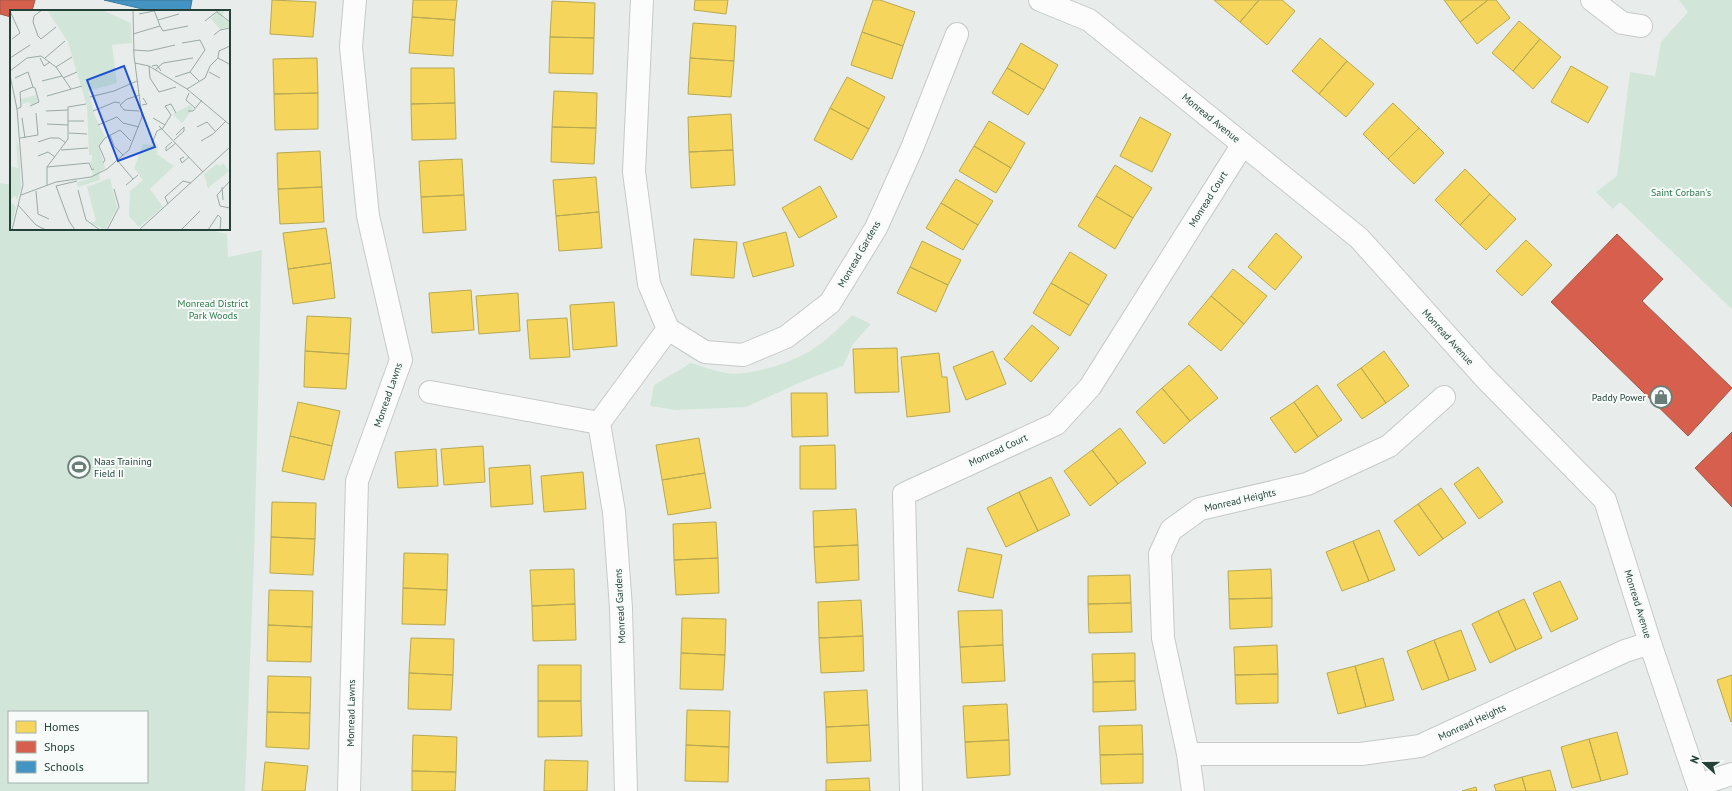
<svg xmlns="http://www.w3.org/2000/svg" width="1732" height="791" viewBox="0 0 1732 791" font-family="'PT Sans',sans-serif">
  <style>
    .green { fill: #d1e6d8; fill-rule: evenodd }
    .homes { fill: #f6d55c; stroke: #b7a952 }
    .shops { fill: #d6604d; stroke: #a15747 }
    .schools { fill: #4393c3; stroke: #3a7b9a }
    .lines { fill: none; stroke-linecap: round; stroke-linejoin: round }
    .street-casing { stroke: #c5cac8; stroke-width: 24 }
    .street { stroke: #fcfcfc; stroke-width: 22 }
    .labels { text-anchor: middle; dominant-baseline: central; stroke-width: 4; stroke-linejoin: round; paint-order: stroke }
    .street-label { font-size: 10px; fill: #24423a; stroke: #f7fbf9 }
    .park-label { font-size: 10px; fill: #2d7a4b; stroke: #f7fbf9 }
    .poi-label { font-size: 10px; fill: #24423a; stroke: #f7fbf9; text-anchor: end }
    .inset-road { fill: none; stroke: #9aa9a4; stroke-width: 1 }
    .view { fill: #1d4ed8; fill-opacity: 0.15; stroke: #1d4ed8; stroke-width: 2 }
    .inset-edge { fill: none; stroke: #24423a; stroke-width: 2 }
  </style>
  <rect width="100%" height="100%" fill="#e8edeb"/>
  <path class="green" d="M1679 0H1732V309L1620 202 1613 209 1596 192 1617 176 1630 72 1655 76 1661 42 1688 12Z
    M0 183 11 185V229H205L227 234 228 257 262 250 254 558 245 791H0ZM9 712H147V782H9Z
    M852 315 871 324 853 344 843 366 806 380 746 407 676 410 650 406 654 385 691 363C702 366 714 371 726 373 749 377 794 362 813 349 827 340 840 327 852 315Z"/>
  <path class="homes" d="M272 0 316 2 313 37 270 34Z
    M413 0H457L455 20 412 17Z
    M695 0H728L726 14 694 10Z
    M873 0H880L915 12 903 46 862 32Z
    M1214 0H1259L1240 22Z
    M1259 0H1282L1295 11 1267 45 1240 22Z
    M1444 0H1488L1460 22Z
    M1488 0H1496L1510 18 1477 44 1460 22Z
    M552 1 595 3 594 38 550 37Z
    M412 17 455 20 453 56 409 53Z
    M1519 21 1540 39 1513 71 1492 53Z
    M693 23 736 26 734 61 690 58Z
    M862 32 903 46 892 79 851 65Z
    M550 37 594 38 593 74 549 73Z
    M1320 38 1347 61 1319 94 1292 71Z
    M1540 39 1561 57 1533 89 1513 71Z
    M1021 43 1058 65 1044 90 1007 68Z
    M317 58 318 93 274 94 273 59Z
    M690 58 734 61 731 97 688 94Z
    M1347 61 1374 84 1346 117 1319 94Z
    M1571 66 1608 87 1588 123 1551 102Z
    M411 68H454L455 103 411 104Z
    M1007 68 1044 90 1028 115 992 93Z
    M847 77 885 97 869 129 830 108Z
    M554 91 597 93 596 128 552 127Z
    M318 93V129L275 130 274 94Z
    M455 103 456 139 412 140 411 104Z
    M1393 103 1419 128 1388 159 1363 134Z
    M830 108 869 129 852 160 814 140Z
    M731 114 733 150 689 152 688 117Z
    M1140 117 1171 134 1152 172 1120 156Z
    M989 121 1025 143 1011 168 974 146Z
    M552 127 596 128 594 164 551 162Z
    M1419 128 1444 153 1414 184 1388 159Z
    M974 146 1011 168 996 193 959 171Z
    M733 150 735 185 691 188 689 152Z
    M320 151 322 187 278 189 277 153Z
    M462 159 464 195 421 197 419 161Z
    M1115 165 1152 188 1133 218 1096 196Z
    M1465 169 1490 194 1460 225 1435 200Z
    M596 177 599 212 556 216 553 180Z
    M956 179 993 201 978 225 941 203Z
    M820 186 837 217 799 238 782 208Z
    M322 187 324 222 280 224 278 189Z
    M1490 194 1516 219 1486 250 1460 225Z
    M464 195 466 230 423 233 421 197Z
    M1096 196 1133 218 1115 249 1078 226Z
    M941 203 978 225 963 250 926 228Z
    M599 212 602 248 559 251 556 216Z
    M326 228 331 263 288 269 283 233Z
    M786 232 794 266 753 277 743 243Z
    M1276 233 1302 257 1275 290 1248 267Z
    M694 239 737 242 734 278 691 275Z
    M1526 240 1552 265 1522 296 1496 271Z
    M922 241 961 260 948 285 910 267Z
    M1070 252 1107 275 1089 305 1051 283Z
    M331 263 335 298 293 304 288 269Z
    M910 267 948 285 936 312 897 293Z
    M1233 269 1267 296 1244 324 1211 296Z
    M1051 283 1089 305 1070 336 1033 313Z
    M471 290 474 330 432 333 429 293Z
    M518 293 520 331 479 334 476 296Z
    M1211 296 1244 324 1221 351 1188 324Z
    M614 302 617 346 573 350 570 305Z
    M307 316 351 318 349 354 305 351Z
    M567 318 570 357 530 359 527 320Z
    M1032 325 1059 348 1031 382 1004 359Z
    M897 348 899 392 855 393 853 349Z
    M305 351 349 354 346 389 304 387Z
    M993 351 1006 384 966 400 953 367Z
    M1384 351 1409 386 1386 403 1361 368Z
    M939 353 942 377H947L950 412 907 417 901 357Z
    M1189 365 1218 398 1190 421 1162 388Z
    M1361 368 1386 403 1362 419 1337 385Z
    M1317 385 1342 420 1318 437 1294 402Z
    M1162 388 1190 421 1164 444 1136 412Z
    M791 393H827L828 436 792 437Z
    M298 402 340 411 332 446 290 436Z
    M1294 402 1318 437 1295 453 1270 418Z
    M1120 428 1146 463 1118 484 1092 450Z
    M290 436 332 446 324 480 282 471Z
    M699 438 705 473 662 480 656 445Z
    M835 445 836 489H800V446Z
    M483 446 485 482 444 485 441 449Z
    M436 449 438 486 398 488 395 452Z
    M1092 450 1118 484 1090 506 1064 471Z
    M530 465 533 504 491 507 489 468Z
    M1478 467 1503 502 1479 519 1454 484Z
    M583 472 586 509 544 512 541 476Z
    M705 473 711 508 668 515 662 480Z
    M1051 477 1070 515 1038 531 1019 492Z
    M1441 488 1466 523 1443 539 1418 504Z
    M1019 492 1038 531 1006 547 987 508Z
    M272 502 316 503 315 539 271 537Z
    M1418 504 1443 539 1419 556 1394 521Z
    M856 509 858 545 814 547 813 511Z
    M716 522 718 558 674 560 673 524Z
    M1379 530 1395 570 1369 581 1353 541Z
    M271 537 315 539 313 575 270 573Z
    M1353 541 1369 581 1342 591 1326 552Z
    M858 545 859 580 816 583 814 547Z
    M967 548 1002 555 993 598 958 591Z
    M404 553 448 554 447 590 403 588Z
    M718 558 719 593 676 595 674 560Z
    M574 569 575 604 532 606 530 570Z
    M1271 569 1272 598 1229 599 1228 571Z
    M1130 575 1131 603 1088 604V576Z
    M1560 581 1578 619 1551 632 1533 593Z
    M403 588 447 590 445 625 402 624Z
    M269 590 313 591 312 627 268 625Z
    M1272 598V627L1230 629 1229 599Z
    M1524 599 1542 638 1516 650 1498 611Z
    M861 600 863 636 819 638 818 602Z
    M1131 603 1132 632 1089 633 1088 604Z
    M575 604 576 640 533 641 532 606Z
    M1002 610 1003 645 960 647 958 611Z
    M1498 611 1516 650 1490 663 1472 624Z
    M682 618 726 619 725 655 681 653Z
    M268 625 312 627 311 662 267 661Z
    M1461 630 1476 670 1449 680 1434 640Z
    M863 636 864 671 821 673 819 638Z
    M411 638 454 639 453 675 409 673Z
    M1434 640 1449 680 1422 690 1407 651Z
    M1003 645 1005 681 962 683 960 647Z
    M1277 645 1278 674 1235 675 1234 647Z
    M681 653 725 655 723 690 680 689Z
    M1135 653V681L1093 682 1092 654Z
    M1383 658 1394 700 1366 707 1355 666Z
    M538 665H581V701H538Z
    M1355 666 1366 707 1338 714 1327 673Z
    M409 673 453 675 451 710 408 709Z
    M1278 674V703L1236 704 1235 675Z
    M1732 675V721L1731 722 1717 680Z
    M268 676 311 677 310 713 267 712Z
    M1135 681 1136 710 1093 712V682Z
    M867 690 869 725 826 727 824 692Z
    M538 701H581L582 736 538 737Z
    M1007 704 1009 740 965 742 963 706Z
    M687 710 730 711 729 747 686 745Z
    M267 712 310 713 309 749 266 747Z
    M869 725 871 761 827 763 826 727Z
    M1142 725 1143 754 1100 755 1099 726Z
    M1617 732 1628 774 1601 781 1589 739Z
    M413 735 457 737 456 772 412 771Z
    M1589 739 1601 781 1572 788 1561 747Z
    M1009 740 1010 775 967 778 965 742Z
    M686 745 729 747 728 782 685 781Z
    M1143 754V783L1101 784 1100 755Z
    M545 760 588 761 587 791H544Z
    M265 762 308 766 305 791H262Z
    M1550 770 1556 791H1526L1522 777Z
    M412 771 456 772 455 791H412Z
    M1522 777 1526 791H1496L1494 785Z
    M869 778 870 791H826V780Z
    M1476 787 1477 791H1462Z"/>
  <path class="shops" d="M0 0H35L32 11H11V17L0 14Z
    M1617 234 1663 279 1642 301 1732 388 1688 436 1551 302Z
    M1732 432V507L1695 468Z"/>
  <path class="schools" d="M104 0H192L190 11H151Z"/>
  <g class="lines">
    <g class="street-casing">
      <path id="street" d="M642 0 634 172 649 284 668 329 705 352 743 355 786 337 830 303 876 228 912 148 957 34
        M1040 0 1089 20 1359 238 1485 378 1605 500 1650 643 1700 791
        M1592 0 1622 23 1641 26
        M430 392 599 423
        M1188 754H1361L1420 746 1625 651 1650 643
        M1698 785 1732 774
        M349 791 357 481 401 360 368 216 351 47 355 0
        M626 791 621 608 614 512 599 423 668 329
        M911 791 904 494 1056 424 1090 387 1243 144
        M1193 791 1188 754 1163 638 1160 554 1171 530 1200 509 1307 484 1389 446 1444 397"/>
    </g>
    <use href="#street" class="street"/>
  </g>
  <defs>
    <g id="shop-ring" transform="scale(1.15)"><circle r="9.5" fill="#f7fbf9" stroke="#697e78" stroke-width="1.5"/><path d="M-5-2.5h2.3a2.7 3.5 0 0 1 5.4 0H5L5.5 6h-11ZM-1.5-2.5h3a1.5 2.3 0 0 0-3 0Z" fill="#697e78"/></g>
    <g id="stadium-ring" transform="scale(1.15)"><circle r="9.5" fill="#f7fbf9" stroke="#697e78" stroke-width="1.5"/><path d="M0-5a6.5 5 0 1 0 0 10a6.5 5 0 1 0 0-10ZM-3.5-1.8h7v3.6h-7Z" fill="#697e78"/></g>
  </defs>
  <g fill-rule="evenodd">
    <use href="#shop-ring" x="1661" y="397"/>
    <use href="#stadium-ring" x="79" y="467"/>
  </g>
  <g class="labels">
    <g class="street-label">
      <text transform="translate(1211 118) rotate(39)">Monread Avenue</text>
      <text transform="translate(1208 199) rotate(-58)">Monread Court</text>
      <text transform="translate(859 254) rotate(-60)">Monread Gardens</text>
      <text transform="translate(1448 337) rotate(48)">Monread Avenue</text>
      <text transform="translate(388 395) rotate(-71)">Monread Lawns</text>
      <text transform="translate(998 450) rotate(-25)">Monread Court</text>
      <text transform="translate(1240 500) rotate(-13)">Monread Heights</text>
      <text transform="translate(1638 604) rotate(73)">Monread Avenue</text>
      <text transform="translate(620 606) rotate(-93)">Monread Gardens</text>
      <text transform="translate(351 713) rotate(-89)">Monread Lawns</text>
      <text transform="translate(1472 722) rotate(-25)">Monread Heights</text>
    </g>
    <g class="park-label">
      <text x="1681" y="192">Saint Corban's</text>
      <text x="213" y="303">Monread District<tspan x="213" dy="12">Park Woods</tspan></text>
    </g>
    <g class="poi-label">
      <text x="1646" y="397">Paddy Power</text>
      <text x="94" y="461" text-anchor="start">Naas Training<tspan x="94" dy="12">Field II</tspan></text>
    </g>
  </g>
  <g transform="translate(10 10)">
    <rect width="220" height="220" fill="#e8edeb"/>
    <path d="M37 0H92L121 13 122 33 102 35 107 73 79 81 84 104 95 127 89 137 95 158 89 162 90 170 68 177 67 172 82 168 83 165 80 151H82V145H79L77 96 58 32ZM208 0H214L212 8 220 13V17L210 19 201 9ZM26 85 28 92 22 95 18 92 12 94 11 89ZM180 95 183 99 172 113 163 104ZM6 129 9 138 11 178 7 190 5 186 0 190V156L8 158ZM133 134 148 136 147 144 164 156 140 179 153 197 129 217 119 206 120 181 133 170 124 158ZM213 153 219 161 198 178 194 164 207 154 210 156ZM100 168 107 198 95 220 81 213 86 211 77 177ZM0 191 6 197 0 220Z" fill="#d1e6d8"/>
    <path class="inset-road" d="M32 0 24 6 23 12 28 26 31 29 46 17M0 1 10 23 2 29M207 2 220 12M129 4 144 1M148 10 169 4M195 11 209 0M150 16 153 21 178 16M123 24 150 16 144 0M204 25 210 20 220 18M172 33 190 30 195 40 180 62 189 71M123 40 139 41 165 35M0 48 20 35M30 48 34 56 40 52M35 48 55 31M208 48 219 54M125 53 139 56 177 79 220 115M139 56 140 68 149 82 166 77M142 56 147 55 151 61M46 57 62 47M145 60 153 53 183 48M0 61 17 48 31 46 46 57 61 79M199 62 210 68M0 65 7 99 13 175 2 220M165 67 180 62M5 68 18 62 23 77 10 82 11 97 7 99M53 68 67 62M32 71 52 66M177 79 195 68 200 56 208 48 209 41 220 36M179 83 176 90 185 98M37 86 72 76M80 87 104 81 127 71M132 95 137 94 133 88M20 96 29 92 25 78 23 77M36 101 58 100M83 101 105 92 110 93M129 101 114 100 110 95 117 89 130 85M178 101H183L192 90M12 108 15 128M143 108 155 115M58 111H74M37 114 58 115M88 115 107 107 113 113 129 117M149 116 193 162M187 117 197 112 205 121M59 123 77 124M100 125 104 136 113 145M10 128 28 125 26 103M164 130 174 121V117L166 125M191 131 203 124 216 111M28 132 40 128H49L56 133M162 132 156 137V141L166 133M142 133 147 121 153 118 161 105 155 96 161 94 166 103M51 140 78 138M28 146 38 142 45 147M174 147 170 149 172 153 179 147M107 150 123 169M93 153 95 150 89 136 95 128 110 120 121 131M37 157 79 153 82 160 84 159M220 171 207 185 210 196 220 198M37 175V157L58 129V97L76 94M116 175 128 165M212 177 213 190M68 180 76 210 90 220M26 181 28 204 39 209M11 185 46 172 81 167 97 159 119 140 132 107 124 46 123 0M158 194 155 187 173 171 181 173M8 195 26 215 36 220M65 220 59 211 46 176 67 171M97 220 109 197 104 179M129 220 220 137M171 220 190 201M198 220 208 205 211 208 210 220"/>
    <path class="view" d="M114 56 145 137 108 151 77 70Z"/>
    <rect width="220" height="220" class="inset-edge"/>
  </g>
  <rect x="8" y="711" width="140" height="72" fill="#f7fbf9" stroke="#a3b1ad"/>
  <rect x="16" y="721" width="20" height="12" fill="#f6d55c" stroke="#a3b1ad"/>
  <text x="44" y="731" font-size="12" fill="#24423a">Homes</text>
  <rect x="16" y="741" width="20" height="12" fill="#d6604d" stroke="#a3b1ad"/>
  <text x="44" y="751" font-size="12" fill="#24423a">Shops</text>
  <rect x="16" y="761" width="20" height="12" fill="#4393c3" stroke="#a3b1ad"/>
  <text x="44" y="771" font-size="12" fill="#24423a">Schools</text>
  <g transform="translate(1704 763) rotate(291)" stroke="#f7fbf9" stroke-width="3" paint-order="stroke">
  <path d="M0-3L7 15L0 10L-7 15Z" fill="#24423a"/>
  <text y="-6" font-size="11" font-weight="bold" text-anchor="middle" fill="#24423a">N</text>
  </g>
</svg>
